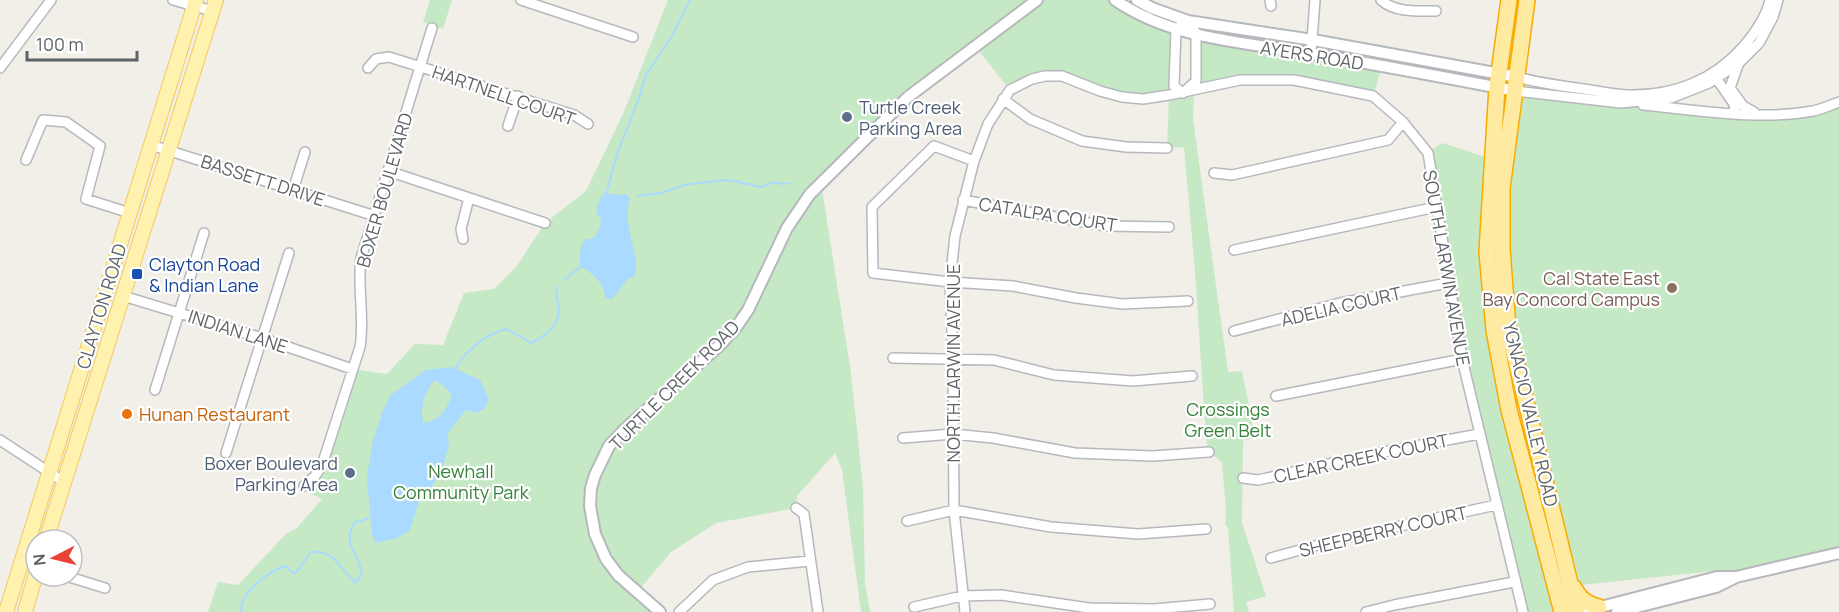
<svg xmlns="http://www.w3.org/2000/svg" width="1839" height="612" viewBox="0 0 1839 612" font-family="Manrope,sans-serif">
  <style>
    .green { fill: #c5e8c5 }
    .water { fill: #aadaff; fill-rule: evenodd }
    .lines { fill: none; stroke-linecap: round; stroke-linejoin: round }
    .stream { stroke: #aadaff; stroke-width: 2 }
    .minor-casing { stroke: #b5b8bc; stroke-width: 12 }
    .tertiary-casing { stroke: #b5b8bc; stroke-width: 14 }
    .primary-casing { stroke: #f2c960; stroke-width: 16 }
    .trunk-casing { stroke: #f9ab00; stroke-width: 18 }
    .minor { stroke: #fff; stroke-width: 9 }
    .tertiary { stroke: #fff; stroke-width: 10 }
    .primary { stroke: #fff2af; stroke-width: 14 }
    .trunk { stroke: #feeaa1; stroke-width: 15 }
    .service-dot { fill: #5c6f8a; stroke: #fff; stroke-width: 2 }
    .transit-dot { fill: #1a4fb4; stroke: #fff; stroke-width: 2 }
    .education-dot { fill: #8d6e63; stroke: #fff; stroke-width: 2 }
    .food-dot { fill: #e8710a; stroke: #fff; stroke-width: 2 }
    .labels { text-anchor: middle; dominant-baseline: central; stroke-width: 4.5; stroke-linejoin: round; paint-order: stroke }
    .street-label { font-size: 18px; fill: #5f6368; stroke: #fff }
    .service-label { font-size: 18px; fill: #4e5e75; stroke: #fff; text-anchor: start }
    .transit-label { font-size: 18px; fill: #164399; stroke: #fff; text-anchor: start }
    .education-label { font-size: 18px; fill: #785e54; stroke: #fff; text-anchor: end }
    .park-label { font-size: 18px; fill: #348238; stroke: #fff }
    .food-label { font-size: 18px; fill: #c56008; stroke: #fff; text-anchor: start }
  </style>
  <rect width="100%" height="100%" fill="#f1efe8"/>
  <path class="green" d="M430 0H452L443 29 423 22Z
    M668 0H1115L1176 29 1174 86 1183 92 1196 81V33L1382 66 1373 96 1294 80H1240L1194 91 1193 119 1228 372 1242 371 1255 437 1243 441 1242 523 1266 596 1246 602 1249 612H1234L1228 528 1225 524 1226 511 1222 462 1209 452 1206 438 1195 271 1184 147 1167 148 1169 96 1143 99 1062 76 1010 90 975 46 942 70 821 183 851 373 863 488 865 583 870 612H861L842 470 835 453 797 496 796 508 716 523 671 552 637 592 660 612H208L218 582 238 585 286 534 297 528 322 499 301 489 315 476 352 369 387 374 415 344 443 345 464 293 494 289 517 266 545 223 586 191 624 112Z
    M1516 91 1621 103 1790 114 1839 102V553L1736 577 1714 571 1580 585 1566 531 1530 416 1502 249Z
    M1442 143 1492 159 1494 330 1562 612H1523L1479 434 1428 153Z"/>
  <path class="water" d="M606 193 619 195 626 194 630 198C621 228 641 252 635 276L627 280 612 299 605 298C605 283 592 273 580 266V251L584 240 594 238 600 228 601 219C593 210 598 204 602 195Z
    M451 367 480 380 489 399 484 409 476 413 466 410 447 434 449 444 443 467 430 490 420 498 410 530 397 538 376 543 372 535 367 478 372 444 383 410 391 395 426 370ZM435 380 446 388 452 396C445 411 440 421 423 423 420 409 424 391 435 380Z"/>
  <g class="lines">
    <path class="stream" d="M606 194 617 154 638 101 646 75 672 36 690 0
      M638 196 661 193 688 184 729 180 761 187 774 182 782 184 790 183
      M564 280 583 265
      M455 369C466 350 486 334 507 329L531 343C545 336 557 328 559 311 560 302 554 301 557 287
      M241 612C240 592 269 571 286 566L294 574 300 568 310 552C337 550 339 569 356 583L362 573C358 552 342 546 354 523L372 517"/>
    <g class="minor-casing">
      <path id="minor" d="M173 0 212 11
        M521 0 633 37
        M1270 0 1271 6
        M1381 0C1395 13 1418 11 1436 11
        M1188 21 1196 33V81L1183 93 1174 86 1176 29Z
        M1311 53 1315 0
        M1738 65 1730 88 1743 106 1754 112
        M0 68 51 0
        M368 68 376 59 389 57 574 115 588 124
        M1714 75 1734 104 1735 113
        M1517 77C1539 83 1561 86 1584 89 1599 91 1614 95 1629 95 1674 96 1714 80 1743 47 1755 33 1766 18 1770 0
        M1516 91 1621 103 1671 98 1709 83 1739 63 1759 43 1773 17 1778 0
        M1003 99 1030 119 1082 141 1126 147 1167 148
        M1643 105C1698 110 1758 121 1813 111 1822 109 1831 105 1839 102
        M508 126 518 96
        M151 145 375 216
        M26 160 43 120 66 122 100 146 86 199 130 213
        M974 161 934 146 872 207 873 273 950 282 1013 286 1076 298 1122 304 1188 301
        M388 171 545 223
        M1214 173 1232 175 1388 140 1403 122
        M293 190 305 152
        M963 200 1105 226 1169 227
        M463 239 461 229 469 198
        M1234 250 1436 207
        M123 296 262 338 352 369
        M1234 331 1340 303 1448 283
        M893 358 994 360 1054 375 1133 381 1192 376
        M155 390 204 233
        M1276 396 1462 359
        M903 438 953 434 993 438 1075 453 1153 456 1209 452
        M0 440 64 482
        M226 453 289 253
        M1243 478 1258 480 1368 455 1479 434
        M304 486 315 476 322 465 360 347C365 318 357 288 361 258L432 28
        M796 508 804 514 818 612
        M907 521 954 510 1051 527 1138 534 1206 529
        M1271 558 1336 540 1496 505
        M66 576 105 588
        M914 607 962 596 1001 595 1089 608 1154 609 1210 604
        M679 612 713 580 748 567 810 561
        M965 612 954 510 953 359 950 282 955 236 974 161 988 124 1010 90 1032 79 1045 76H1062L1100 91 1122 97 1143 99 1169 95 1240 80H1294L1373 96 1403 122 1428 153 1462 359 1523 612
        M1366 612 1394 605 1514 582"/>
    </g>
    <g class="tertiary-casing">
      <path id="tertiary" d="M1115 0C1173 40 1246 42 1313 54 1380 65 1448 78 1516 91
        M1137 0 1152 8 1188 21 1313 40 1517 77
        M1736 577 1839 553
        M660 612 618 575 606 559 595 534 590 506 591 488 595 475 609 446 625 429 721 344 737 326 748 310 787 228 810 194 908 97 1037 0
        M1581 612 1717 577H1736L1716 587 1617 612"/>
    </g>
    <g class="primary-casing">
      <path id="primary" d="M46 540 216 0
        M6 612 196 0
        M25 612 36 574"/>
    </g>
    <g class="trunk-casing">
      <path id="trunk" d="M1509 0 1497 87 1487 252 1494 330 1509 410 1562 612
        M1527 0 1502 188V249L1508 328 1577 612
        M1574 588C1580 599 1587 604 1599 607"/>
    </g>
    <use href="#minor" class="minor"/>
    <use href="#tertiary" class="tertiary"/>
    <use href="#primary" class="primary"/>
    <use href="#trunk" class="trunk"/>
  </g>
  <g class="service-dot">
    <circle cx="847" cy="117" r="6"/>
    <circle cx="350" cy="473" r="6"/>
  </g>
  <rect class="transit-dot" x="131" y="268" width="12" height="12" rx="3"/>
  <circle class="education-dot" cx="1672" cy="288" r="6"/>
  <circle class="food-dot" cx="127" cy="414" r="6"/>
  <g class="labels">
    <g class="street-label">
      <text transform="translate(1312 55) rotate(9)">AYERS ROAD</text>
      <text transform="translate(504 95) rotate(19)">HARTNELL COURT</text>
      <text transform="translate(263 180) rotate(18)">BASSETT DRIVE</text>
      <text transform="translate(384 190) rotate(-74)">BOXER BOULEVARD</text>
      <text transform="translate(1048 214) rotate(9)">CATALPA COURT</text>
      <text transform="translate(1447 268) rotate(80)">SOUTH LARWIN AVENUE</text>
      <text transform="translate(101 306) rotate(-73)">CLAYTON ROAD</text>
      <text transform="translate(1341 306) rotate(-13)">ADELIA COURT</text>
      <text transform="translate(238 331) rotate(18)">INDIAN LANE</text>
      <text transform="translate(953 363) rotate(-90)">NORTH LARWIN AVENUE</text>
      <text transform="translate(674 385) rotate(-45)">TURTLE CREEK ROAD</text>
      <text transform="translate(1531 414) rotate(77)">YGNACIO VALLEY ROAD</text>
      <text transform="translate(1361 458) rotate(-12)">CLEAR CREEK COURT</text>
      <text transform="translate(1383 531) rotate(-13)">SHEEPBERRY COURT</text>
    </g>
    <g class="service-label">
      <text x="859" y="107">Turtle Creek<tspan x="859" dy="21">Parking Area</tspan></text>
      <text x="338" y="463" text-anchor="end">Boxer Boulevard<tspan x="338" dy="21">Parking Area</tspan></text>
    </g>
    <g class="transit-label">
      <text x="149" y="264">Clayton Road<tspan x="149" dy="21">&amp; Indian Lane</tspan></text>
    </g>
    <g class="education-label">
      <text x="1660" y="278">Cal State East<tspan x="1660" dy="21">Bay Concord Campus</tspan></text>
    </g>
    <g class="park-label">
      <text x="1228" y="409">Crossings<tspan x="1228" dy="21">Green Belt</tspan></text>
      <text x="461" y="471">Newhall<tspan x="461" dy="21">Community Park</tspan></text>
    </g>
    <g class="food-label">
      <text x="139" y="414">Hunan Restaurant</text>
    </g>
  </g>
  <g transform="translate(54 558) rotate(263)"><circle r="28" fill="#ffffff" stroke="#bfc1c3" stroke-width="1.5"/>
  <path d="M0-4.5L10 22L0 15L-10 22Z" fill="#ea4335"/>
  <text y="-9" font-size="16" font-weight="bold" text-anchor="middle" fill="#5f6368">N</text>
  </g>
  <path d="M27 51v9h110v-9" fill="none" stroke="#5f6368" stroke-width="3"/>
  <text x="36" y="51" font-size="18" fill="#5f6368" stroke="#ffffff" stroke-width="4.5" paint-order="stroke">100 m</text>
</svg>
